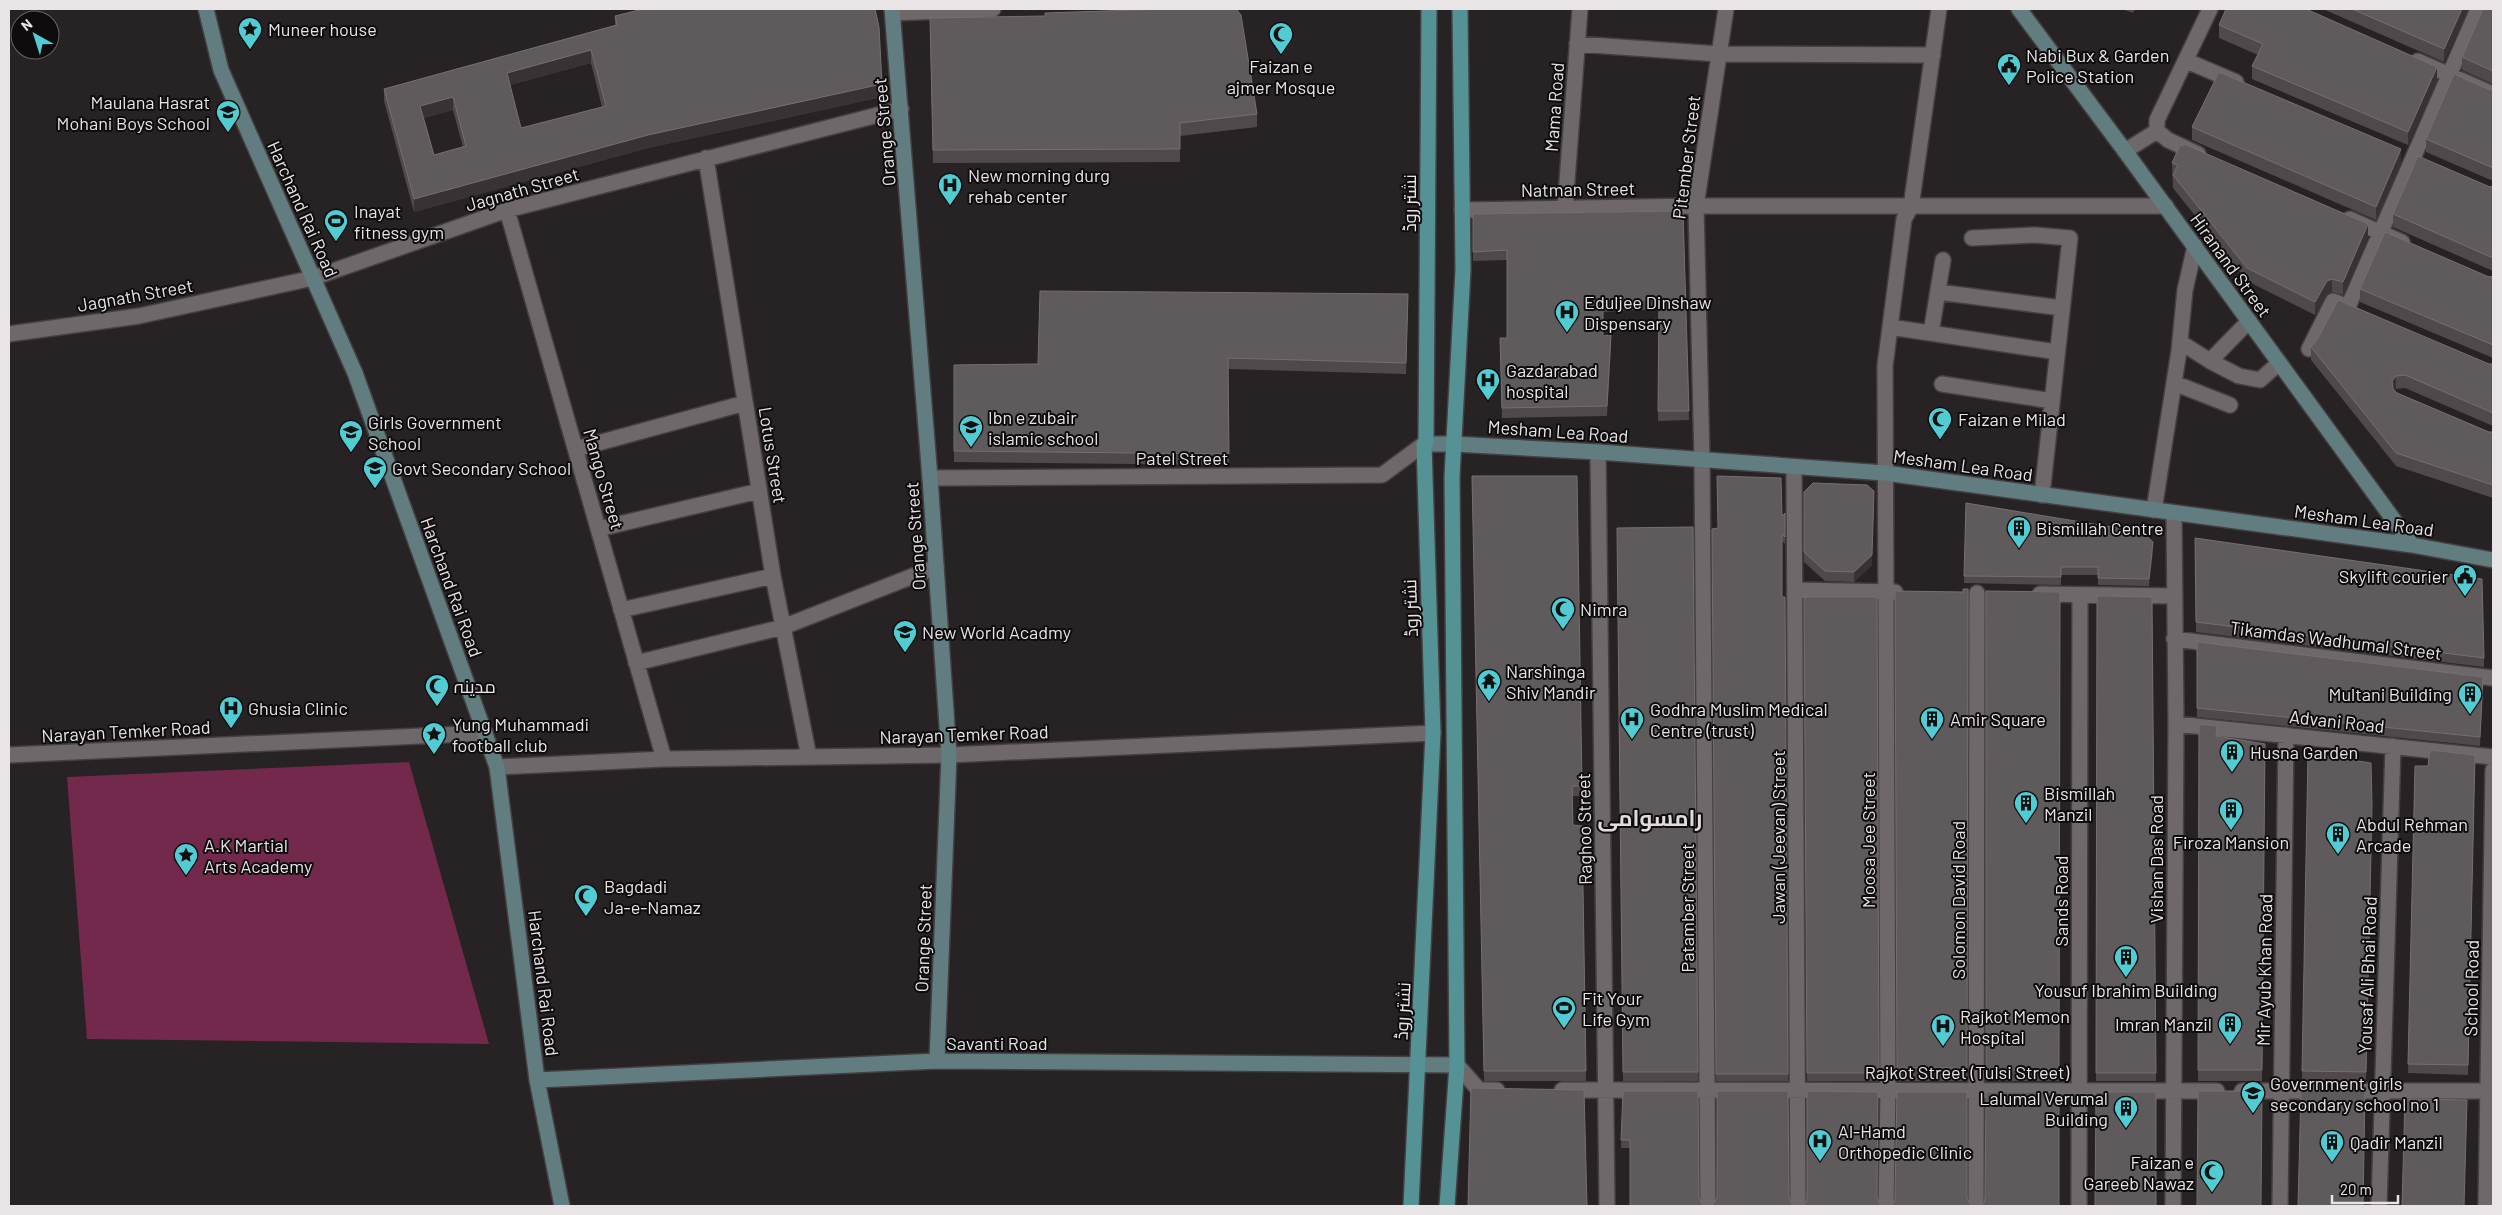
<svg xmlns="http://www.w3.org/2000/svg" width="2502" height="1215" viewBox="0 0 2502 1215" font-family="Barlow,Cairo,sans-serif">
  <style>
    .green { fill: #73294b }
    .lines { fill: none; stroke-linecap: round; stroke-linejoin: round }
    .street-casing { stroke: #443f41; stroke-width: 18 }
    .secondary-casing { stroke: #443f41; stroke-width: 18 }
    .primary-casing { stroke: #443f41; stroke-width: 18 }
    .street { stroke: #6e686a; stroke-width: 15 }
    .secondary { stroke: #617d80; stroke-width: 15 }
    .primary { stroke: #549296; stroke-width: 15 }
    .wall { fill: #4f494b; fill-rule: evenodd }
    .shaded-wall { fill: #383234 }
    .building { fill: #5f5a5c; stroke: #756f71; fill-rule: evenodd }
    .labels { text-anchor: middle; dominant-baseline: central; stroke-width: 4; stroke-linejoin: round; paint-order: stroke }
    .poi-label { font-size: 18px; fill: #e9e5e7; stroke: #0e0c0d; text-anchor: start }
    .street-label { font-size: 18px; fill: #e9e5e7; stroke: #0e0c0d }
    .district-label { font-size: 22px; font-weight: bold; fill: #e1dbdd; stroke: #0e0c0d }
  </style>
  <rect width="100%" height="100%" fill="#272223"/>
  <path class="green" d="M409 762 489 1044 87 1039 67 777Z"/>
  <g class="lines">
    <g class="street-casing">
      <path id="street" d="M893 13 993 9
        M1577 44 1719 54 1933 55
        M2187 61 2236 82
        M2418 61 2493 94
        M2125 151 2157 131
        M2198 154 2168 140 2157 131V120L2210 9
        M706 158 773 576 809 757
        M1565 208 1580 9
        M507 210 664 759
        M1462 210 1696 206H2166
        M2350 219 2402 242
        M1972 238 2035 235 2070 238 2042 495
        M1938 292 2062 308
        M1890 327 2057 352
        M1931 333 1943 260
        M9 334 139 316 313 278 507 210 901 109
        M2180 342 2210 361 2249 321
        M2309 349 2333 301 2348 307 2478 9
        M2210 361 2239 376 2260 380 2279 363
        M2174 383 2230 405
        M1942 384 2052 401
        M576 449 745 403
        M1598 452 1607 1206
        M1794 467 1798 1206
        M930 478 1382 475 1424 444
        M2154 510 2179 351 2185 290 2195 246
        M598 529 759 491
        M1795 590 1895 592
        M2040 594 2174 596
        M621 610 773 576
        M2174 639 2493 678
        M636 663 783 627 936 567
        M2176 724 2493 757
        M9 755 485 733
        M497 767 664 759 949 755 1433 733
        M1457 1065 1479 1090H1497
        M1562 1090 2217 1091
        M2242 1091H2322
        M2345 1091H2488
        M1708 1206 1702 460 1696 206 1726 9
        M1886 1206 1888 1090 1885 366 1904 219 1911 207 1939 9
        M1976 1206 1977 593
        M2079 1206 2080 595
        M2173 1206 2176 724 2174 513
        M2280 1206 2286 735
        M2379 1206 2393 746
        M2486 1206 2493 770"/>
    </g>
    <g class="secondary-casing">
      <path id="secondary" d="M206 9 221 70 355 373 497 767 537 1080 562 1206
        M892 9 930 478 949 755 937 1061
        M2019 9 2125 151 2412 545
        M1424 444H1454L1598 452 1885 473 2412 545 2493 560
        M537 1080 937 1061 1457 1065"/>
    </g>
    <g class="primary-casing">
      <path id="primary" d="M1411 1206 1433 733 1424 444 1426 442 1429 9
        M1447 1206 1457 1065 1452 477 1463 270 1460 9"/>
    </g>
    <use href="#street" class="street"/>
    <use href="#secondary" class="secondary"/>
    <use href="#primary" class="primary"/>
  </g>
  <path class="wall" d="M2122 9H2135L2133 13Z
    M2323 9H2468L2444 62Z
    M2493 9V84L2462 70V57Z
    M615 16 882 97 648 148 414 212 384 101V89L615 25ZM591 63 602 107 521 128 510 85ZM453 110 463 147 434 155 424 118Z
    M2219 25 2437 80 2408 145 2252 79V66L2258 55 2219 38Z
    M930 31 1257 114V127L1180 136V162L933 163Z
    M2493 89V181L2426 152V139L2490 90Z
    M2192 127 2401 162 2376 220 2192 140Z
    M2172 163 2368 237 2343 295 2332 292 2327 294 2315 315 2247 281 2173 188Z
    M2493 186V271L2393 227V214Z
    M1683 211 1689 420 1658 421 1659 309 1603 312V336L1611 345 1607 416 1502 418 1500 348 1507 338V260L1473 261V214Z
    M2493 276V358L2360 302V289Z
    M1408 294 1406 374 1228 369 1229 465 954 462V365L1038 364Z
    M2311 347 2493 364V426L2405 388 2396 389 2395 391 2397 393 2489 432H2493V498L2396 466 2311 360Z
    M1472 476H1577L1582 796H1572L1573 825 1582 826 1586 1081H1484Z
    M1804 492 1872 565 1854 582 1825 581 1804 562Z
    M1966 503 2153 550 2149 586 2098 585V575H2061V585L1964 583Z
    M1785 513V544L1782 541V597H1785L1788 1081H1716L1712 529 1717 528 1782 516Z
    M1693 527 1698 1081H1623L1617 528Z
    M2195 538 2484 658V667L2196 632Z
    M1968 589 1967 1081H1897L1895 591 1963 592Z
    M1986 591 2060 592 2059 1081H1986Z
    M2097 596 2152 597 2156 1081H2096Z
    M1804 597H1877L1879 1081H1807Z
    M2197 642 2483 686 2480 746 2197 717Z
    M2199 724 2217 736 2265 744 2262 1081H2198Z
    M2308 753 2372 816 2366 1082 2302 1081Z
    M2475 755 2468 1075 2408 1073 2415 766H2428Z
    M1623 1091H1698L1699 1198 1703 1206H1712L1717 1198V1091H1788L1789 1198 1793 1206H1795H1630V1148H1621Z"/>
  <path class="shaded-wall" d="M2462 9H2468L2444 62V49Z
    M591 50V63L507 86V73Z
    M2437 67V80L2408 145V132Z
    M882 84V97L648 148 414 212V199L648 135Z
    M453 97V110L420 119V106Z
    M2401 149V162L2376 220V207Z
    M2368 224V237L2343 295V282Z
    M2332 279V292L2327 294 2315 315V302L2327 281Z
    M1611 335V345L1607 416V406Z
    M2396 376V389L2392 394V381Z
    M1874 491 1872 565 1854 582V572Z
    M2153 542V550L2149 586V579Z
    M2483 677V686L2480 746V737Z"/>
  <path class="building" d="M643 9H875L879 27 882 84 648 135 414 199 384 89 617 25 615 16ZM591 50 606 106 521 128 507 73ZM453 97 466 146 434 155 420 106Z
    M1165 9H1236L1241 15 1257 114 1180 123V149L933 150 930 18 1045 16V13Z
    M2226 9H2306L2437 67 2408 132 2252 66 2263 44 2219 25Z
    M2352 9H2462L2444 49Z
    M2483 9H2493V71L2462 57Z
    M2219 72 2401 149 2376 207 2192 127Z
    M2454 74 2490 90 2493 89V168L2426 139Z
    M2184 144 2368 224 2343 282 2332 279 2327 281 2315 302 2247 268 2173 175 2178 165 2172 163 2180 145 2183 146Z
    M2418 156 2490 187 2493 186V258L2393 214Z
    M1683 211 1689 411H1658L1659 299 1603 302V336L1611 335 1607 406 1502 408 1500 338H1507V250L1473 252V214Z
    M2385 232 2489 277 2493 276V345L2360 289Z
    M1040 291 1408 294 1406 363 1228 358 1229 454 954 451V365L1038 364Z
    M2338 300 2489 364H2493V413L2405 375 2396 376 2392 381 2393 389 2397 393 2489 432H2493V485L2396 453 2311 347 2317 340Z
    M1472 476H1577L1582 786H1572L1573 825 1582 826 1586 1071H1484Z
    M1717 476 1781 478 1782 516 1785 513V537L1782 534V597H1785L1788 1074H1716L1712 529 1718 528Z
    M1813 483 1867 485 1874 491 1872 555 1854 572 1825 571 1804 552V492Z
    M1966 503 2142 532 2153 542 2149 579 2098 578V567H2061V577L1964 576Z
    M1693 527 1698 1072H1623L1617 528Z
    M2195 538 2482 579 2484 658 2196 622Z
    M1963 589H1968L1967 1068H1897L1895 591 1963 592Z
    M1986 591 2060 592 2059 1070H1986Z
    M2097 596 2152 597 2156 1073H2096Z
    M1804 597H1877L1879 1073H1807Z
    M2197 642 2483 677 2480 737 2197 708Z
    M2199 724 2217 726 2216 736 2265 744 2262 1070H2198Z
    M2430 750 2475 755 2468 1065 2408 1064 2415 766H2428Z
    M2308 753 2371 763 2372 806 2366 1072 2302 1071Z
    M1471 1088 1584 1090 1587 1206H1468Z
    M1623 1091H1698L1699 1198 1703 1206H1712L1717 1198V1091H1788L1789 1198 1793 1206H1795H1630V1140H1621Z
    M1807 1091 1878 1092 1877 1198 1881 1206H1883H1800L1806 1203 1807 1198Z
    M2198 1091H2262L2261 1206H2197Z
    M2301 1091H2365L2363 1206H2298Z
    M1897 1092H1967V1198L1971 1206H1973H1888L1894 1203 1895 1198Z
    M1986 1092H2059V1206H1978L1984 1203 1985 1198Z
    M2096 1092H2156V1206H2095Z
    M2405 1099 2467 1100 2464 1206H2402Z"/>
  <defs>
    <g id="sight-pin" transform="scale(1.25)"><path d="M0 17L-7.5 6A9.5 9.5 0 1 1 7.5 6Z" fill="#51ccd2" stroke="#0e0c0d"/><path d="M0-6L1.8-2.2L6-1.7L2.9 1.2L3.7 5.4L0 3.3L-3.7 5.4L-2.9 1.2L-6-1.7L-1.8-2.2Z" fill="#111"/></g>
    <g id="mosque-pin" transform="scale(1.25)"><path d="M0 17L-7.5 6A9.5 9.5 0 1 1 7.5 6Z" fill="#51ccd2" stroke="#0e0c0d"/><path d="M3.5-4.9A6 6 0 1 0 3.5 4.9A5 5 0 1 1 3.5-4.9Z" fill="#111"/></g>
    <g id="civic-pin" transform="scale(1.25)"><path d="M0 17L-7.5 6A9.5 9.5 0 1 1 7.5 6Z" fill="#51ccd2" stroke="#0e0c0d"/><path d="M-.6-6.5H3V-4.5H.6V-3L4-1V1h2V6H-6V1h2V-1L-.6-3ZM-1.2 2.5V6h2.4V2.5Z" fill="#111"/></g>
    <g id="school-pin" transform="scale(1.25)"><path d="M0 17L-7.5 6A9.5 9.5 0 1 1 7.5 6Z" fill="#51ccd2" stroke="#0e0c0d"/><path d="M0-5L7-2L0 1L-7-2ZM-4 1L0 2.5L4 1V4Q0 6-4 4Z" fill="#111"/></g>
    <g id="hospital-pin" transform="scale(1.25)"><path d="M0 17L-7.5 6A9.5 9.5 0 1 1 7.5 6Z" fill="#51ccd2" stroke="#0e0c0d"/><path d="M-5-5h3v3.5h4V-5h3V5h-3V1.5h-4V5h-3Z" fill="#111"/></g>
    <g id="stadium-pin" transform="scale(1.25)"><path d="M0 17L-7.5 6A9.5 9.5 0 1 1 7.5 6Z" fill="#51ccd2" stroke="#0e0c0d"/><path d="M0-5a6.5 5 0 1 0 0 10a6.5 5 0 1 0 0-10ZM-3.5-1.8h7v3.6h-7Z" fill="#111"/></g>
    <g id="building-pin" transform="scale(1.25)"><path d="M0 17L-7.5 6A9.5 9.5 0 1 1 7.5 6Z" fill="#51ccd2" stroke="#0e0c0d"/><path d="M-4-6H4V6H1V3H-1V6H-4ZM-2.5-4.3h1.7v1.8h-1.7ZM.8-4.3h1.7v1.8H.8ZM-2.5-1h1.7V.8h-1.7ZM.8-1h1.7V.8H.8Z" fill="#111"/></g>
    <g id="temple-pin" transform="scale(1.25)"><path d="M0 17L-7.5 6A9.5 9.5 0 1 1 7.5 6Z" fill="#51ccd2" stroke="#0e0c0d"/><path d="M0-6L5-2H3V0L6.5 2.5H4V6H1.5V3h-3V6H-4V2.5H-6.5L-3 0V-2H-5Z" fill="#111"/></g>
  </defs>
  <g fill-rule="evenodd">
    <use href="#sight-pin" x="250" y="29"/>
    <use href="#mosque-pin" x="1281" y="34"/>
    <use href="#civic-pin" x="2009" y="65"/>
    <use href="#school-pin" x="228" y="112"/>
    <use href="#hospital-pin" x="950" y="185"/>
    <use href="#stadium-pin" x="336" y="221"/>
    <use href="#hospital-pin" x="1567" y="312"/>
    <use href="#hospital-pin" x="1488" y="380"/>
    <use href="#mosque-pin" x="1940" y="419"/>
    <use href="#school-pin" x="971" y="427"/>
    <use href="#school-pin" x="351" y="432"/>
    <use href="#school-pin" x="375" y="468"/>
    <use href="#building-pin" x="2019" y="528"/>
    <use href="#civic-pin" x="2465" y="576"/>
    <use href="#mosque-pin" x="1563" y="609"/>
    <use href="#school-pin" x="905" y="632"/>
    <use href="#temple-pin" x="1489" y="681"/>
    <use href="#mosque-pin" x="437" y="686"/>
    <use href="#building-pin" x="2470" y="694"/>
    <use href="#hospital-pin" x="231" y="708"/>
    <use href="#hospital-pin" x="1632" y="719"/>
    <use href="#building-pin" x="1932" y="719"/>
    <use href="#sight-pin" x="434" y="734"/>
    <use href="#building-pin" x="2232" y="752"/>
    <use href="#building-pin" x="2026" y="803"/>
    <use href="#building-pin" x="2231" y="810"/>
    <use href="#building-pin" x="2338" y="834"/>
    <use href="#sight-pin" x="186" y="855"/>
    <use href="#mosque-pin" x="586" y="896"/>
    <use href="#building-pin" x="2126" y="957"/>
    <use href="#stadium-pin" x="1564" y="1008"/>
    <use href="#building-pin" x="2230" y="1024"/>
    <use href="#hospital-pin" x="1943" y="1026"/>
    <use href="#school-pin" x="2253" y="1093"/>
    <use href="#building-pin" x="2126" y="1108"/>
    <use href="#hospital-pin" x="1820" y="1141"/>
    <use href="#building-pin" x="2332" y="1142"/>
    <use href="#mosque-pin" x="2212" y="1172"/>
  </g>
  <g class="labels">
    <g class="poi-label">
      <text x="268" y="29">Muneer house</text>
      <text x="2026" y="55">Nabi Bux &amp; Garden<tspan x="2026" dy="21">Police Station</tspan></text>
      <text x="1281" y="66" text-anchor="middle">Faizan e<tspan x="1281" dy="21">ajmer Mosque</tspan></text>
      <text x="210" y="102" text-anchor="end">Maulana Hasrat<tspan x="210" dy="21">Mohani Boys School</tspan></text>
      <text x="968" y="175">New morning durg<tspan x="968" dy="21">rehab center</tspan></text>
      <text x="354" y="211">Inayat<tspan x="354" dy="21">fitness gym</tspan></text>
      <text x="1584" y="302">Eduljee Dinshaw<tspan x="1584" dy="21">Dispensary</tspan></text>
      <text x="1506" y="370">Gazdarabad<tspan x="1506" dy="21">hospital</tspan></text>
      <text x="988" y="417">Ibn e zubair<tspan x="988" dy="21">islamic school</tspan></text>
      <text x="1958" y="419">Faizan e Milad</text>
      <text x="368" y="422">Girls Government<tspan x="368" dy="21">School</tspan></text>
      <text x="392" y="468">Govt Secondary School</text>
      <text x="2036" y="528">Bismillah Centre</text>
      <text x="2448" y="576" text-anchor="end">Skylift courier</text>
      <text x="1580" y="609">Nimra</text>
      <text x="922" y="632">New World Acadmy</text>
      <text x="1506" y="671">Narshinga<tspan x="1506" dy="21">Shiv Mandir</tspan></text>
      <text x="454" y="686">مدینہ</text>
      <text x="2452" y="694" text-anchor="end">Multani Building</text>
      <text x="248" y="708">Ghusia Clinic</text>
      <text x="1650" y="709">Godhra Muslim Medical<tspan x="1650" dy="21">Centre (trust)</tspan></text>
      <text x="1950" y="719">Amir Square</text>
      <text x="452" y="724">Yung Muhammadi<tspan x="452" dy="21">football club</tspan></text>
      <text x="2250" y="752">Husna Garden</text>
      <text x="2044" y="793">Bismillah<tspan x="2044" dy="21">Manzil</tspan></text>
      <text x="2356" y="824">Abdul Rehman<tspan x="2356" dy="21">Arcade</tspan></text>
      <text x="2231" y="842" text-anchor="middle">Firoza Mansion</text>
      <text x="204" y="845">A.K Martial<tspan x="204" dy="21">Arts Academy</tspan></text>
      <text x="604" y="886">Bagdadi<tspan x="604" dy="21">Ja-e-Namaz</tspan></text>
      <text x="2126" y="990" text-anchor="middle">Yousuf Ibrahim Building</text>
      <text x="1582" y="998">Fit Your<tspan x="1582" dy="21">Life Gym</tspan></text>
      <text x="1960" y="1016">Rajkot Memon<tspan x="1960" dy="21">Hospital</tspan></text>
      <text x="2212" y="1024" text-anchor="end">Imran Manzil</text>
      <text x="2270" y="1083">Government girls<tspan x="2270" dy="21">secondary school no 1</tspan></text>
      <text x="2108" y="1098" text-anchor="end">Lalumal Verumal<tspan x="2108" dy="21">Building</tspan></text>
      <text x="1838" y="1131">Al-Hamd<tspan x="1838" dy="21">Orthopedic Clinic</tspan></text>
      <text x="2350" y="1142">Qadir Manzil</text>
      <text x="2194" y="1162" text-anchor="end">Faizan e<tspan x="2194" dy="21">Gareeb Nawaz</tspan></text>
    </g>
    <g class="street-label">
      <text transform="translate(1554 107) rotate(-86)">Mama Road</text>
      <text transform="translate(884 132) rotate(-95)">Orange Street</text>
      <text transform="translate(1686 157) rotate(-83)">Pitember Street</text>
      <text transform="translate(522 189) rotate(-16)">Jagnath Street</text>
      <text transform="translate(1578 189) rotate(-1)">Natman Street</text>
      <text transform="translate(1409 203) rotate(-90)">نشتر روڈ</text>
      <text transform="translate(303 209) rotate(66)">Harchand Rai Road</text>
      <text transform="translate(2231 265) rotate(54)">Hiranand Street</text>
      <text transform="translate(135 295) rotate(-10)">Jagnath Street</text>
      <text transform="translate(1558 431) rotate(4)">Mesham Lea Road</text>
      <text transform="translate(773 455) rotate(81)">Lotus Street</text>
      <text x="1182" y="458">Patel Street</text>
      <text transform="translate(1963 465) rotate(8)">Mesham Lea Road</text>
      <text transform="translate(604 479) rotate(74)">Mango Street</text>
      <text transform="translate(2364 520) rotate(8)">Mesham Lea Road</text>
      <text transform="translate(915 536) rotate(-94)">Orange Street</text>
      <text transform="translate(452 587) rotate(70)">Harchand Rai Road</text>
      <text transform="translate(1410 608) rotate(-92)">نشتر روڈ</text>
      <text transform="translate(2336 640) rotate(7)">Tikamdas Wadhumal Street</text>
      <text transform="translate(2337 721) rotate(6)">Advani Road</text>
      <text transform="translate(126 731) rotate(-3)">Narayan Temker Road</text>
      <text transform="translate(964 734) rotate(-2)">Narayan Temker Road</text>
      <text transform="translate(1584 829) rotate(-91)">Raghoo Street</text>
      <text transform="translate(1778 837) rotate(-90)">Jawan (Jeevan) Street</text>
      <text transform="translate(1868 840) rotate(-90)">Moosa Jee Street</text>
      <text transform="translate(2156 859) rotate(-90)">Vishan Das Road</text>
      <text transform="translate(1958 900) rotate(-90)">Solomon David Road</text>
      <text transform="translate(2061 901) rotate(-90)">Sands Road</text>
      <text transform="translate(1687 908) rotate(-90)">Patamber Street</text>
      <text transform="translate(923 938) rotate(-88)">Orange Street</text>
      <text transform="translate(2264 970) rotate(-89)">Mir Ayub Khan Road</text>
      <text transform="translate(2367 975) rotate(-88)">Yousaf Ali Bhai Road</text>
      <text transform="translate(544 983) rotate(83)">Harchand Rai Road</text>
      <text transform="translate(2471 988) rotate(-89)">School Road</text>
      <text transform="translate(1402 1011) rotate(-87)">نشتر روڈ</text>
      <text x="997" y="1043">Savanti Road</text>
      <text x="1967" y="1072">Rajkot Street (Tulsi Street)</text>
    </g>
    <g class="district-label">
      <text x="1650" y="817">رامسوامی</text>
    </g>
  </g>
  <rect width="2502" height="1215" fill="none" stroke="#e9e5e7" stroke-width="20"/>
  <g transform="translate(35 35) rotate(321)"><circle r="24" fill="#0e0c0d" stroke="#666364"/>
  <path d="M0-4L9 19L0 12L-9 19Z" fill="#51ccd2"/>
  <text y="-8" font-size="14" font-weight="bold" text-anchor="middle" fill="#e9e5e7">N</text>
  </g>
  <path d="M2332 1195v8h66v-8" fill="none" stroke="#e9e5e7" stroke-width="2.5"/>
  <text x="2340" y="1195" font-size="15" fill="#e9e5e7" stroke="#0e0c0d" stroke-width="4" paint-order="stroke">20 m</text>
</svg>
